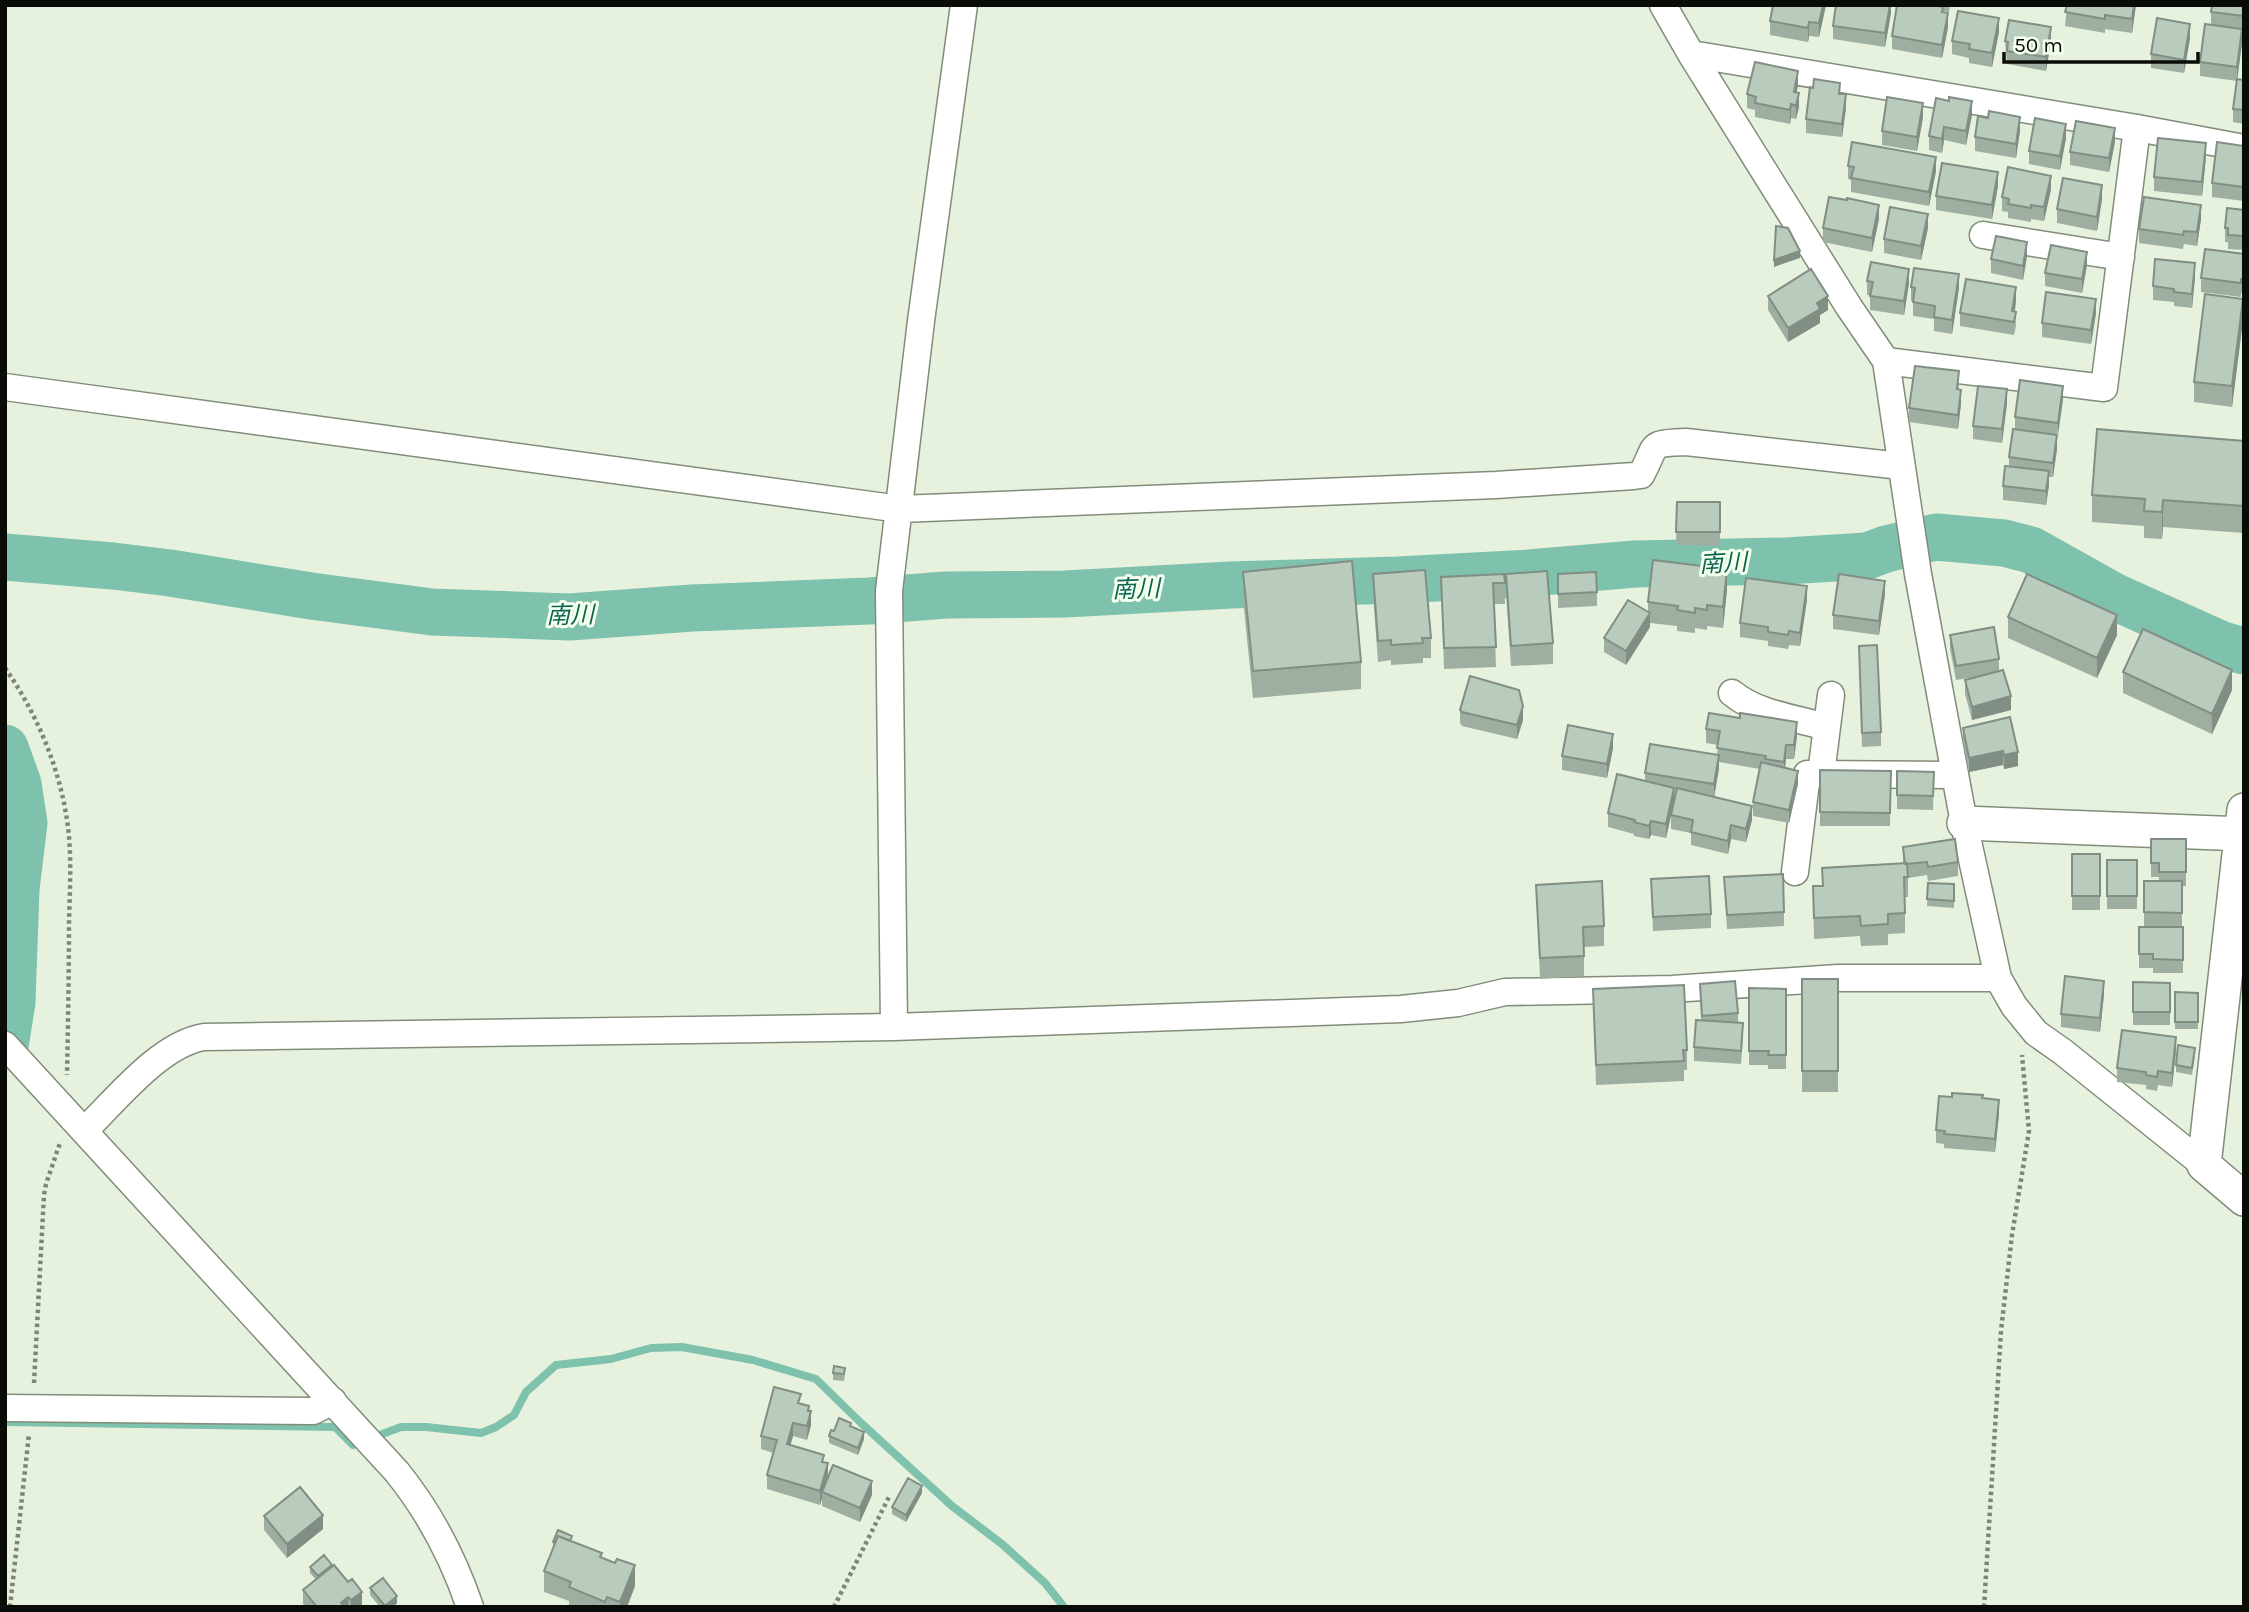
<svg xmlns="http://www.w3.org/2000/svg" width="2249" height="1612" viewBox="0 0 2249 1612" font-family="Karla,'Noto Sans JP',sans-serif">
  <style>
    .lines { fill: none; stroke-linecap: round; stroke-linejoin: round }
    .stream { stroke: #7ec1ac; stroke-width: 8 }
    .river { stroke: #7ec1ac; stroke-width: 47 }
    .minor-casing { stroke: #818c79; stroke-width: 29 }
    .tertiary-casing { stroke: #818c79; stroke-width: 36 }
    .path { stroke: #7d8577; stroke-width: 4.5; stroke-dasharray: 3.5 3.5; stroke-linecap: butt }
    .minor { stroke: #fff; stroke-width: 26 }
    .tertiary { stroke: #fff; stroke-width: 33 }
    .wall { fill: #9eafa2 }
    .shaded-wall { fill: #818e84 }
    .building { fill: #b8cbbc; stroke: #818e84; stroke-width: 2 }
    .labels { text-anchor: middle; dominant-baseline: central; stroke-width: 6; stroke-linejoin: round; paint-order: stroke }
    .water-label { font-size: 24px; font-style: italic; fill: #0b6550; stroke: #f5ffee }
  </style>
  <rect width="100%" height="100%" fill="#e7f2de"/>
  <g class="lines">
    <path class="stream" d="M5 1422 335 1427 353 1445 401 1427H426L481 1433 496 1427 514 1415 526 1392 556 1365 611 1359 651 1348 682 1347 753 1360 816 1379 861 1423 952 1506 1002 1544 1045 1583 1064 1607"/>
    <path class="river" d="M5 557 113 566 170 573 311 596 432 612 570 617 692 608 869 601 946 595 1065 594 1231 585 1398 580 1529 573 1635 564 1786 561 1867 556 1886 549 1936 537 2004 543 2031 550 2115 597 2222 645 2244 651
      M5 748 18 784 24 823 16 889 12 1002 5 1046"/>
    <g class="minor-casing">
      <path id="minor" d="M1663 5 1691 54 1849 307 1886 361 1918 574 1964 823 1998 978 2014 1006 2036 1033 2063 1052 2204 1165
        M1691 54 2137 128 2244 148
        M1983 235 2121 257
        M1886 361 2104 388 2137 128
        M5 387 900 509 1496 485 1634 476 1641 475C1658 445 1646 443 1686 442L1901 466
        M1732 693C1757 714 1796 718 1826 727
        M1821 774 1831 695
        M1795 872 1807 774 1955 775
        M894 1027 1401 1009 1458 1003 1505 992 1672 989 1838 978H1998
        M5 1045 397 1472C430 1513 453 1557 470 1607
        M85 1130C116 1100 160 1044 204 1037L894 1027 889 591 921 321 964 5
        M5 1408 313 1411 333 1401"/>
    </g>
    <g class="tertiary-casing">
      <path id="tertiary" d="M2244 810 2204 1165 2244 1199
        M1964 823 2244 834"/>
    </g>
    <path class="path" d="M5 668C36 712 59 766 67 820 72 853 70 887 69 921 69 972 68 1024 67 1075
      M34 1383 44 1195 46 1184 60 1143
      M10 1607 29 1434
      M834 1607 889 1497
      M1984 1607 2001 1331 2012 1235 2029 1131 2022 1055"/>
    <use href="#minor" class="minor"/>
    <use href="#tertiary" class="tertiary"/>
  </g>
  <path class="wall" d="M1773 5H1826L1819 37 1809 36 1808 42 1770 35V21Z
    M1891 5V13L1885 47 1833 39V26Z
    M1897 5H1950L1949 12 1943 11 1948 27 1942 58 1892 49V36Z
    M2067 5H2136L2132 33 2105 29V33L2065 26Z
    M2244 5V30H2242V43L2237 81 2200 76V62L2211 25V12Z
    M1999 32 1992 67 1969 63V58L1952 54V41Z
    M2190 38 2184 73 2151 68V54Z
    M2005 41H2051L2046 71 2007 64Z
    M2244 80V124L2233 122V109Z
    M1798 85 1796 92 1799 107 1796 119 1791 118 1790 124 1755 117V110L1747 108V94Z
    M1840 94 1846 108 1842 137 1806 133V119Z
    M1949 101 1972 115 1966 145 1944 140 1942 153 1929 150V136Z
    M1923 117 1917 151 1882 145V131Z
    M2020 131 2016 158 1975 151V137Z
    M2066 138 2060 170 2029 164V151Z
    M2115 142 2109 172 2070 165V152Z
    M2244 146V201L2212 197V183Z
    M2206 157 2202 196 2154 191V177Z
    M1848 166 1936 171 1929 206 1851 192V180L1848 179Z
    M1998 186 1992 219 1936 210V196Z
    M2051 189 2044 221 2031 219V222L2008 218V212L2002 211V197Z
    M2102 199 2097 231 2057 223V209Z
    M2244 210V250L2228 249V242H2225V228Z
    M1879 219 1872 252 1823 242V228Z
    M2201 219 2197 246 2184 244 2183 249 2139 243V229Z
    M1928 228 1921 260 1884 253V239Z
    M2244 254V293H2241V297L2201 292V278Z
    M2027 256 2023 280 1991 273V259Z
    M2087 265 2082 293 2045 286V273Z
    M2195 277 2192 308 2174 306V302L2153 300V286Z
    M1867 281 1909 283 1904 315 1870 310V295H1867Z
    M1911 287 1959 288 1952 334 1934 331V319L1913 316V301H1911Z
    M1768 296 1828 310 1820 315V323L1788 342 1768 310Z
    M2016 301 2015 312 2016 326 2014 335 1960 326V313Z
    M2096 313 2091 344 2042 337V323Z
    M2243 320 2232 407 2194 402V382Z
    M1959 385 1958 389 1961 404 1958 429 1909 422V408Z
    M2063 399 2057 436V449L2053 477H2049V485L2046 505 2003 500V486L2009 466V457L2015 429V417Z
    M2007 403 2002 443 1973 439V426Z
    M2244 441V533L2163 527 2162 539 2144 538V526L2092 522V495Z
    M1677 502H1720V546L1676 545Z
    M1243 572 1361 662V689L1253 698 1243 599Z
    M1373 574 1431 638V658H1423V663L1391 665V660L1378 662 1373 595Z
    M1504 574 1505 604H1494L1496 667 1444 669 1441 577Z
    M1506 574 1553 643V664L1511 666 1506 594Z
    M1558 574 1597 592V606L1558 608Z
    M1727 590 1723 628 1707 626V630L1695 628V633L1677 631V626L1650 623V627L1626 665 1604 652V638L1648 612V602Z
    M1885 594 1879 635 1833 629V615Z
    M1807 600 1800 646 1789 645 1788 649 1768 646V641L1740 637V623Z
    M2008 617 2117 635 2097 678 2008 638Z
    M1950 635 1999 659V671L2011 710 1972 720 1965 694V680L1982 676 1956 680 1950 649Z
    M1859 646 1881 732V746L1862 747Z
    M2123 672 2232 690 2212 734 2123 693Z
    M1460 710 1523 720 1517 739 1462 726 1460 723Z
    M2010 717 2018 766 2004 769 2003 765 1969 772 1963 742V728Z
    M1706 729 1797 736 1794 759H1786L1785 768 1798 784 1789 823 1753 816V802L1760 769 1719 762 1714 797 1752 820 1746 842 1731 839 1728 854 1691 845V833L1671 829V816L1666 838 1651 835 1649 839 1634 836V834L1608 827V813L1645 781V773L1717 755 1718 745 1706 743Z
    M1613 748 1607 778 1562 770V756Z
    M1820 770 1891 771 1890 826H1820Z
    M1897 771 1934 772 1933 810 1897 809Z
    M2151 839H2186V886H2182V927L2144 926V881H2159V877H2151Z
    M1903 847 1958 862V876L1928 881 1927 875 1908 878V897H1905V933L1888 934V945L1861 946 1860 936 1814 939 1813 886H1822V868L1903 864Z
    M2072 854H2100V910H2072Z
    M2107 860H2137V909H2107Z
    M1724 877 1784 912V926L1727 929Z
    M1651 879 1711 914V928L1653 931Z
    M1928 883 1954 884V908L1927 906Z
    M1536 885 1604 926V946L1584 947V976L1540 979Z
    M2139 927H2183V973H2153V968H2139Z
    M1802 979H1838V1092H1802Z
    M2133 982 2170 983V1025H2133Z
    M1700 984 1738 1013V1022L1743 1037 1741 1064 1694 1061V1047L1701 1020Z
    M1749 988 1786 989V1069H1768V1065H1749Z
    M1593 989 1687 1050V1070H1684V1081L1596 1085Z
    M2175 992 2198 993V1029H2175Z
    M2104 994 2100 1032 2061 1027V1014Z
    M2176 1051 2172 1087 2158 1085 2157 1091 2146 1089V1085L2117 1082V1068Z
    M2195 1055 2192 1075 2176 1072V1065Z
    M1983 1098 1999 1114 1995 1152 1944 1148V1144L1936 1143V1130Z
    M833 1373 845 1375 844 1381 833 1380Z
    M801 1404 809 1411 811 1425 807 1440 793 1436 790 1445 824 1462 828 1477 872 1495 860 1522 822 1506V1498L820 1505 767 1489V1475L773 1453 761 1449V1436Z
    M851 1426 864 1439 858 1455 829 1443V1436L834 1431Z
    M922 1493 906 1522 892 1514V1507Z
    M264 1516 323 1529 287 1558 264 1530Z
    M572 1541 602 1558 635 1586 627 1607H569V1601L544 1592V1571L553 1549V1542Z
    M310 1567H332L362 1606 306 1607 303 1604V1590L316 1580 310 1573Z
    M370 1588 397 1603 393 1607H380L370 1595Z"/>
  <path class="shaded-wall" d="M1823 5H1826L1819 37V23Z
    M1890 5 1891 13 1885 47V33Z
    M2134 5H2136L2132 33V19Z
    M1948 13V27L1942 58V45Z
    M1999 18V32L1992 67V53Z
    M1809 22V36L1808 42V28Z
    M2190 24V38L2184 73V60Z
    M2051 27V41L2046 71V57Z
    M2242 29V43L2237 81V67Z
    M1798 71V85L1794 106V92Z
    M1799 93V107L1796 119V106Z
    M1846 94V108L1842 137V124Z
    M1972 101V115L1966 145V131Z
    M1923 103V117L1917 151V137Z
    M1791 104V118L1790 124V110Z
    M2020 117V131L2016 158V144Z
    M2066 124V138L2060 170V156Z
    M1944 127V140L1942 153V139Z
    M2115 128V142L2109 172V158Z
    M2206 143V157L2202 196V182Z
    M1936 157V171L1929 206V192Z
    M1998 172V186L1992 219V205Z
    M2051 176V189L2044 221V207Z
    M2102 185V199L2097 231V217Z
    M1879 205V219L1872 252V238Z
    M2201 205V219L2197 246V232Z
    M1928 214V228L1921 260V246Z
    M2027 242V256L2023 280V266Z
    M1800 251V258L1774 267V260Z
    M2087 252V265L2082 293V279Z
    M2195 263V277L2192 308V294Z
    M1909 269V283L1904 315V301Z
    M1959 274V288L1952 334V320Z
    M2016 287V301L2013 321 2012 311Z
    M1828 296V310L1820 315V323L1788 342V328L1817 303Z
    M2096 299V313L2091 344V330Z
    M2243 299V320L2232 407V386Z
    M2063 386V399L2058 436V423Z
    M2007 389V403L2002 443V429Z
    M1961 390V404L1958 429V415Z
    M2057 435V449L2053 477V463Z
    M2049 471V485L2046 505V491Z
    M2163 500V527L2162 539V512Z
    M1727 569V590L1723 628V607Z
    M1885 581V594L1879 635V621Z
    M1807 586V600L1800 646V633Z
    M1650 613V627L1626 665V651Z
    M2117 615V635L2097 678V658Z
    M2232 670V690L2212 734V714Z
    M2011 696V710L1972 720V707Z
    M1523 706V720L1517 739V725Z
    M1797 722V736L1794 759V745Z
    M1613 734V748L1607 778V764Z
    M1786 745V759L1784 775V762Z
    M2003 751V765L1969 772V758Z
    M2018 752V766L2004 769V755Z
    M1719 755V769L1714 798V784Z
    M1798 771V784L1789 823V810Z
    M1674 788V802L1666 838V824Z
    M1752 806V820L1746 842V829Z
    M1651 821V835L1649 839V826Z
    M1731 825V839L1728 854V841Z
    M2104 981V994L2100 1032V1018Z
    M2176 1037V1051L2172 1087V1073Z
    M1999 1100V1114L1995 1152V1139Z
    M809 1406V1420L811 1411V1425L807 1440 808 1411Z
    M793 1423V1436L787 1457V1444Z
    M864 1432V1439L858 1455V1448Z
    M828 1463V1477L822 1492V1498L820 1505V1491Z
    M872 1481V1495L860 1522V1508Z
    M922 1486V1493L906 1522V1515Z
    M323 1515V1529L287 1558V1544Z
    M635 1565V1586L627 1607H620V1602Z
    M362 1592V1606L351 1607V1600Z
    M397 1596V1603L393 1607H385Z
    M348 1597V1607H341V1603Z"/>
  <path class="building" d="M1773 5H1823L1819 23 1809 22 1808 28 1770 21Z
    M1836 5H1890L1885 33 1833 26Z
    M1897 5H1933L1943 7 1942 12 1948 13 1942 45 1892 36Z
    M2067 5H2134L2132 19 2105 15V19L2065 12Z
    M2212 5H2244V16L2211 12Z
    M1958 11 1999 18 1992 53 1969 49 1970 44 1952 41Z
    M2157 18 2190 24 2184 60 2151 54Z
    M2009 20 2051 27 2046 57 2007 51 2008 42 2005 41Z
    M2205 24 2242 29 2237 67 2200 62Z
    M1755 62 1798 71 1794 92 1799 93 1796 106 1791 104 1790 110 1755 103 1756 97 1747 94Z
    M1814 79 1840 83 1839 94H1846L1842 124 1806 119 1810 87 1813 88Z
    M2237 79 2244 80V110L2233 109Z
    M1887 97 1923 103 1917 137 1882 131Z
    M1949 97 1972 101 1966 131 1944 127 1942 139 1929 136 1936 98 1949 101Z
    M1989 111 2020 117 2016 144 1975 137 1978 116 1988 118Z
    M2035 118 2066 124 2060 156 2029 151Z
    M2076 121 2115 128 2109 158 2070 152Z
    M2158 138 2206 143 2202 182 2154 177Z
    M1852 142 1936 157 1929 192 1851 178 1854 167 1848 166Z
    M2217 142 2244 146V187L2212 183Z
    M1942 163 1998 172 1992 205 1936 196Z
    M2008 167 2051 176 2044 207 2031 205V208L2008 204 2009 199 2002 197Z
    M2063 178 2102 185 2097 217 2057 209Z
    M1829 197 1847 200V198L1879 205 1872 238 1823 228Z
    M2144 197 2201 205 2197 232 2184 231 2183 235 2139 229Z
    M1890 207 1928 214 1921 246 1884 239Z
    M2227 208 2244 210V236L2228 235V228H2225Z
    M1776 226 1788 228 1800 251 1774 260Z
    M1996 236 2027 242 2023 266 1991 259Z
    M2051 245 2087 252 2082 279 2045 273Z
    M2205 249 2244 254V279H2241V283L2201 278Z
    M2155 259 2195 263 2192 294 2174 292V289L2153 286Z
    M1871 262 1909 269 1904 301 1870 296 1873 282 1867 281Z
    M1914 268 1959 274 1952 320 1934 317 1935 306 1913 302 1915 288 1911 287Z
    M1811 269 1828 296 1817 303 1820 309 1788 328 1768 296Z
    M1966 279 2016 287 2012 311 2016 312 2014 322 1960 313Z
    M2046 292 2096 299 2091 330 2042 323Z
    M2205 294 2243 299 2232 386 2194 382Z
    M1915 366 1959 371 1957 389 1961 390 1958 415 1909 408Z
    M2020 380 2063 386 2058 423 2015 417Z
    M1978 386 2007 389 2002 429 1973 426Z
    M2013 429 2057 435 2053 463 2009 457Z
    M2097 429 2244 441V506L2163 500 2162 512 2144 511 2145 499 2092 495Z
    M2005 466 2049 471 2046 491 2003 486Z
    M1677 502H1720V532H1676Z
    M1653 560 1727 569 1723 607 1707 605V610L1695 608V613L1677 610 1678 606 1648 602Z
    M1352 561 1361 662 1253 671 1243 572Z
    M1425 570 1431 638H1422L1423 643 1391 645V640L1378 641 1373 574Z
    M1547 571 1553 643 1511 646 1506 574Z
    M1596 572 1597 592 1558 594V574Z
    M1504 574 1505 583H1493L1496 647 1444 648 1441 577Z
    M1839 574 1885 581 1879 621 1833 615Z
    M2027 574 2117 615 2097 658 2008 617Z
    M1746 578 1807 586 1800 633 1789 631 1788 635 1768 632V627L1740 623Z
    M1628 600 1650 613 1626 651 1604 638Z
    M1994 627 1999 659 1956 666 1950 635Z
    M2143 629 2232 670 2212 714 2123 672Z
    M1877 645 1881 732 1862 733 1859 646Z
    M2003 670 2011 696 1972 707 1965 680Z
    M1470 676 1519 690 1523 706 1517 725 1462 712 1460 710Z
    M1709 713 1740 718V713L1797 722 1794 745H1786L1784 762 1765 759 1766 756 1717 748 1720 731 1706 729Z
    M2010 717 2018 752 2004 755 2003 751 1969 758 1963 728Z
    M1568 725 1613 734 1607 764 1562 756Z
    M1650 744 1719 755 1714 784 1645 773Z
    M1761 762 1798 771 1789 810 1753 802Z
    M1820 770 1891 771 1890 813 1820 812Z
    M1897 771 1934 772 1933 796 1897 795Z
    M1617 774 1674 788 1666 824 1651 821 1649 826 1634 822 1635 820 1608 813Z
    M1677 788 1752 806 1746 829 1731 825 1728 841 1691 832 1693 820 1671 815Z
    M1955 839 1958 862 1928 867 1927 862 1907 864H1905L1903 847Z
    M2151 839H2186V872H2159V863H2151Z
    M2072 854H2100V896H2072Z
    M2107 860H2137V896H2107Z
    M1907 863 1908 877H1904L1905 913 1888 914V924L1861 926 1860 916 1814 918 1813 886H1823L1822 868Z
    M1783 874 1784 912 1727 915 1724 877Z
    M1709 876 1711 914 1653 917 1651 879Z
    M1602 881 1604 926 1583 927 1584 956 1540 958 1536 885Z
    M2144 881H2182V913L2144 912Z
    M1928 883 1954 884V901L1927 899Z
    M2139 927H2183V960L2153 959V954H2139Z
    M2065 976 2104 981 2100 1018 2061 1014Z
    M1802 979H1838V1071H1802Z
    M1735 981 1738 1013 1702 1016 1700 984Z
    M2133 982 2170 983V1012H2133Z
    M1684 985 1687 1050H1683L1684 1061 1596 1065 1593 989Z
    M1749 988 1786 989V1055H1768L1769 1051H1749Z
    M2175 992 2198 993V1022H2175Z
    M1696 1020 1743 1023 1741 1051 1694 1047Z
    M2122 1030 2176 1037 2172 1073 2158 1071 2157 1077 2146 1075V1072L2117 1068Z
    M2178 1045 2195 1048 2192 1068 2176 1065Z
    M1952 1093 1983 1095 1982 1098 1999 1100 1995 1139 1944 1134 1945 1131 1936 1130 1939 1096 1952 1097Z
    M834 1366 845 1368 844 1374 833 1373Z
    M774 1387 801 1394 798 1403 809 1406 808 1411H811L807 1426 793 1423 787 1444 824 1455 822 1462 828 1463 820 1491 767 1475 777 1440 761 1436Z
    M839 1418 851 1423 850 1426 864 1432 858 1448 829 1436 831 1430 834 1431Z
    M833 1465 872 1481 860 1508 822 1492Z
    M908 1478 922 1486 906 1515 892 1507Z
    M300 1487 323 1515 287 1544 264 1516Z
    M558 1530 572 1536 570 1541 558 1536 555 1543 553 1542Z
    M558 1536 602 1553 600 1557 615 1563 617 1559 635 1565 620 1602 607 1597 605 1602 569 1587 571 1582 544 1571Z
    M324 1555 332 1565 318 1576 310 1567Z
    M334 1565 348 1582 352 1579 362 1592 351 1600 348 1597 341 1603 344 1607H317L303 1590Z
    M383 1578 397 1596 385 1606 370 1588Z"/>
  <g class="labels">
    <g class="water-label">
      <text transform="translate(1723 563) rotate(-3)">南川</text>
      <text transform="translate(1136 589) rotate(-2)">南川</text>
      <text transform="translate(570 615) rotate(-1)">南川</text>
    </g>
  </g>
  <rect width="2249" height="1612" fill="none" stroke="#0a0d07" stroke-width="14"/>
  <path d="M2004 52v10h194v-10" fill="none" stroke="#0a0d07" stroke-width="3.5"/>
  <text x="2014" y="52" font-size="21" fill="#0a0d07" stroke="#f5ffee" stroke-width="5" paint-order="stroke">50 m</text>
</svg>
